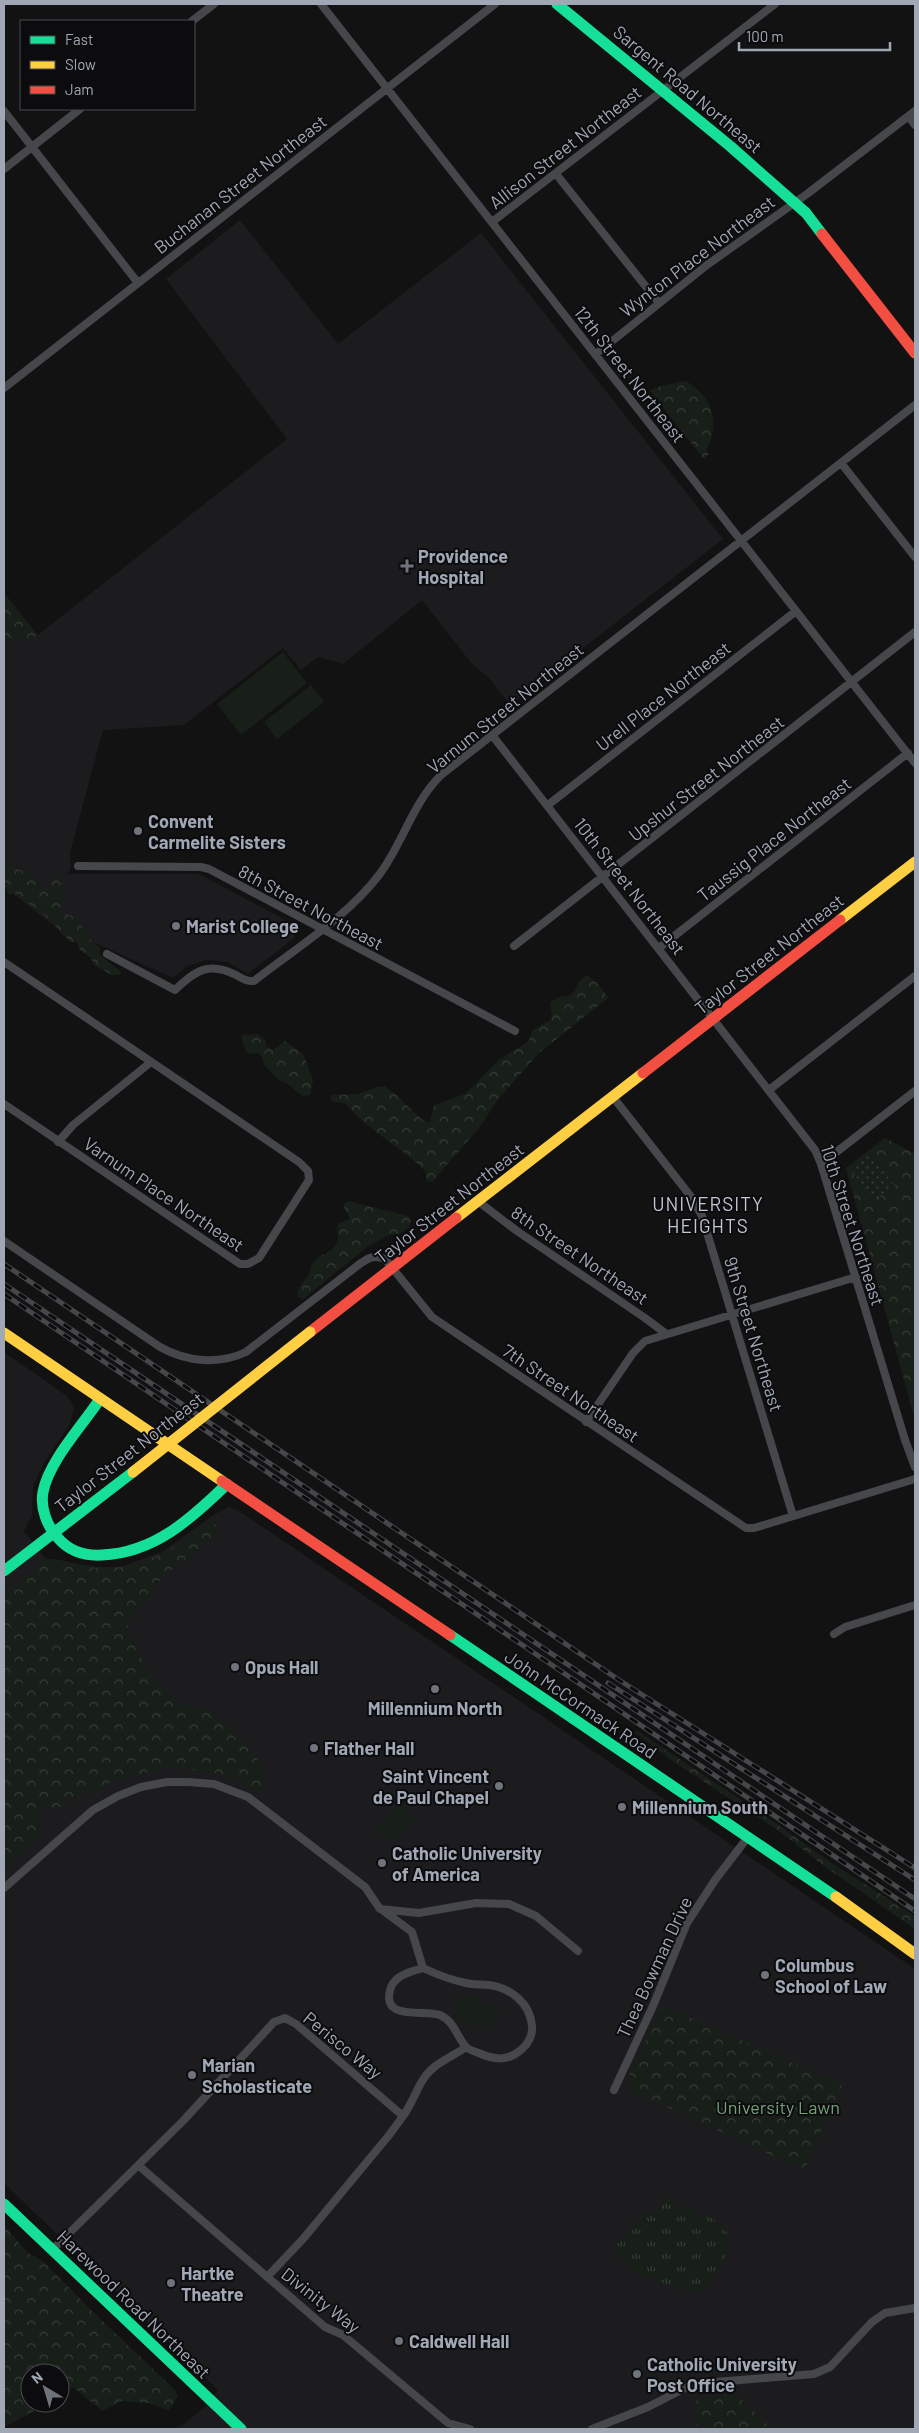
<svg xmlns="http://www.w3.org/2000/svg" width="919" height="2433" viewBox="0 0 919 2433" font-family="Barlow,sans-serif">
  <style>
    .built { fill: #1c1c1e }
    .grass { fill: url(#grass-tufts) }
    .forest { fill: url(#forest-crowns) }
    .garden { fill: url(#garden-dots) }
    .pitch { fill: #181f19 }
    .lines { fill: none; stroke-linecap: round; stroke-linejoin: round }
    .street { stroke: #46474b; stroke-width: 8 }
    .fast { stroke: #16e098; stroke-width: 11 }
    .slow { stroke: #ffcf43; stroke-width: 11 }
    .jam { stroke: #f24e42; stroke-width: 11 }
    .rail-casing { stroke: #46474a; stroke-width: 5 }
    .rail { stroke: #0c0c0e; stroke-width: 3; stroke-dasharray: 9; stroke-linecap: butt }
    .slow-bridge { stroke: #ffcf43; stroke-width: 11 }
    .poi-dot { fill: #6f747c; stroke: #0c0c0e; stroke-width: 2 }
    .labels { text-anchor: middle; dominant-baseline: central; stroke-width: 4; stroke-linejoin: round; paint-order: stroke }
    .street-label { font-size: 18px; fill: #a1a8b5; stroke: #0c0c0e }
    .poi-label { font-size: 18px; font-weight: bold; fill: #a1a8b5; stroke: #0c0c0e; text-anchor: start }
    .park-label { font-size: 18px; fill: #76a278; stroke: #0c0c0e }
    .neighbourhood-label { font-size: 19px; letter-spacing: 1px; fill: #c3c7d1; stroke: #0c0c0e }
  </style>
  <defs>
    <pattern id="grass-tufts" width="24" height="20" patternUnits="userSpaceOnUse" patternTransform="scale(1.25)"><rect width="24" height="20" fill="#181f19"/><path d="M3 7l-1-3M5 7V3M7 7l1-3M15 17l-1-3M17 17v-4M19 17l1-3" fill="none" stroke="#363d38"/></pattern>
    <pattern id="forest-crowns" width="20" height="18" patternUnits="userSpaceOnUse" patternTransform="scale(1.25)"><rect width="20" height="18" fill="#181f19"/><path d="M2 6a3 3 0 1 1 6 0M12 15a3 3 0 1 1 6 0" fill="none" stroke="#363d38"/></pattern>
    <pattern id="garden-dots" width="8" height="8" patternUnits="userSpaceOnUse" patternTransform="scale(1.25)"><rect width="8" height="8" fill="#181f19"/><path d="M2 2h.1M6 6h.1" fill="none" stroke="#363d38" stroke-width="1.8" stroke-linecap="round"/></pattern>
  </defs>
  <rect width="100%" height="100%" fill="#121212"/>
  <path class="built" d="M240 220 338 344 481 233 723 539 510 705 489 678 472 664 422 600 343 664 318 657 301 670 283 648 184 725 103 730 70 853 71 866 68 874H199L293 924 295 929 294 938 248 974 227 962 206 960 187 966 173 978 49 922 4 886V593L38 635 287 439 166 279Z
    M4 1352 67 1396 74 1408 70 1424 44 1463 33 1487 32 1515 24 1531 45 1558 96 1567H120L162 1552 215 1514 229 1507 242 1513 915 1969V2429H172L181 2426 204 2408 218 2390 4 2183Z"/>
  <path class="grass" d="M665 2194 679 2211 686 2205 699 2218 705 2214C710 2218 720 2222 724 2228 739 2247 713 2283 697 2294L639 2275 620 2260 613 2249 647 2210 655 2215Z"/>
  <path class="forest" d="M686 381C713 397 721 423 706 451L709 454 704 459 650 391 661 386Z
    M4 593 37 635 29 641 8 640 4 635Z
    M4 861 7 865 22 871 47 890 51 887 53 876 57 873 62 874C67 887 57 899 61 912L75 917 84 929 85 935 100 948V955L121 972 120 975H112L95 966 91 958 80 950 77 942H71C59 932 51 920 39 910 31 904 22 902 15 894H8L4 883Z
    M587 975 599 985 608 998 539 1053 499 1098 479 1128 432 1182 426 1181V1172C401 1146 368 1131 345 1103L334 1102 330 1100 332 1095 357 1094 382 1086C401 1094 409 1111 426 1122H430L434 1105 465 1094 500 1059 528 1042 533 1030 550 1020 552 1016 550 1003C562 991 574 1003 578 982Z
    M257 1034 266 1040V1046L273 1050 285 1041 303 1054 313 1080 310 1095 303 1096 285 1082H281L265 1066 260 1053 250 1054C246 1052 241 1041 242 1035Z
    M885 1138 915 1154V1420L846 1168Z
    M348 1201 408 1216 411 1221 409 1228 399 1234H390L367 1247 302 1300 297 1294C299 1285 305 1281 309 1274 310 1270 311 1265 313 1263 319 1254 332 1253 337 1243 340 1236 336 1231 338 1224L350 1219 343 1205Z
    M212 1521 222 1532 163 1576 127 1624C135 1651 153 1682 175 1701 184 1710 197 1706 207 1712 230 1724 274 1762 261 1791L258 1792 232 1778 209 1771 161 1768 125 1779H112L106 1788 70 1798 63 1807C50 1808 42 1806 35 1818L39 1829 35 1842 4 1871V1594L48 1560C65 1558 81 1567 97 1568 146 1571 174 1546 212 1521Z
    M636 1730 768 1818 832 1863 912 1914 915 1917V1929L824 1866 779 1831 674 1762 634 1732Z
    M662 2005 842 2085 804 2170 630 2090 627 2080Z
    M4 2226 28 2253 44 2262 90 2309 174 2389 178 2396 169 2410 148 2403 121 2401 102 2411 73 2387 60 2396V2373H30V2403H49L4 2427Z
    M734 2392 772 2429H695L699 2421 696 2399Z"/>
  <path class="garden" d="M869 1152 895 1186 874 1201 849 1167Z"/>
  <path class="pitch" d="M283 652 307 683 241 735 217 704Z
    M311 685 324 702 277 739 264 722Z
    M398 1803 415 1817 393 1844 376 1830Z
    M463 1994 500 2009 490 2032 454 2017Z"/>
  <g class="lines">
    <path class="street" d="M321 4 915 763
      M192 21 214 4
      M4 111 138 283
      M909 117 915 125
      M4 169 80 109
      M556 174 659 303
      M492 222 775 4
      M596 354 707 265 807 194 915 111
      M4 388 495 4
      M841 463 915 557
      M492 735 815 1150 821 1164 905 1440 915 1467
      M548 805 796 611
      M78 866 201 867 209 869 515 1031
      M514 946 915 632
      M659 948 908 753
      M107 954 175 990C194 971 209 961 236 975 242 978 246 982 254 981 296 948 346 918 379 875 403 843 412 804 441 775L915 405
      M4 962 299 1162 308 1171 309 1180 259 1258 248 1264H240L4 1104
      M769 1090 915 976
      M613 1097 692 1198 702 1216 793 1516
      M58 1142 73 1125 151 1062
      M821 1164 915 1091
      M479 1202 517 1231 645 1318 665 1333
      M4 1241 160 1347C187 1362 219 1365 246 1352L361 1263C370 1257 375 1255 385 1259L432 1317 746 1528H754L915 1479
      M586 1422 633 1353 645 1341 856 1277
      M834 1634 845 1627 915 1605
      M4 1888 93 1810 118 1796 141 1787 167 1782H188L214 1784 248 1797 365 1887 380 1909 419 1913 476 1903 509 1904 536 1916 578 1951
      M381 1909 412 1932 423 1968C438 1975 451 1980 466 1983 474 1985 481 1984 489 1985 511 1988 530 2003 532 2026 533 2035 528 2044 522 2049 507 2063 492 2059 476 2052 473 2051 468 2049 466 2047 457 2037 454 2021 440 2015 424 2009 379 2022 391 1987 396 1975 412 1971 423 1968
      M614 2090 653 2006 687 1923 715 1880 748 1837
      M403 2116C412 2104 416 2090 424 2078 434 2063 452 2057 466 2047
      M138 2165 325 2327 343 2335 448 2423 470 2429
      M52 2250 183 2121 274 2022 285 2018 296 2024 403 2116 390 2134 303 2239 267 2277
      M592 2429 648 2407 685 2388 704 2383 814 2374 830 2367 872 2322 885 2313 915 2308"/>
    <path class="fast" d="M557 4 730 146 806 213 822 234
      M100 1399C82 1426 49 1461 43 1492 40 1508 47 1526 58 1538 69 1551 85 1556 102 1555 154 1553 191 1519 227 1484
      M4 1571 133 1472
      M450 1635 836 1897
      M4 2204 241 2429"/>
    <path class="slow" d="M840 920 915 862
      M456 1218 643 1073
      M4 1333 222 1481
      M836 1897 915 1954"/>
    <path class="jam" d="M822 234 915 353
      M643 1073 840 920
      M310 1332 456 1218
      M222 1481 450 1635"/>
    <g class="rail-casing">
      <path id="rail" d="M4 1264 619 1680 915 1868
        M4 1284 915 1899
        M4 1294 915 1911
        M608 1683 915 1880"/>
    </g>
    <use href="#rail" class="rail"/>
    <path class="slow-bridge" d="M133 1472 310 1332"/>
  </g>
  <g class="poi-dot">
    <path d="M404.5 558.5h5v5h5v5h-5v5h-5v-5h-5v-5h5z"/>
    <circle cx="138" cy="831" r="5"/>
    <circle cx="176" cy="926" r="5"/>
    <circle cx="235" cy="1667" r="5"/>
    <circle cx="435" cy="1689" r="5"/>
    <circle cx="314" cy="1748" r="5"/>
    <circle cx="499" cy="1786" r="5"/>
    <circle cx="622" cy="1807" r="5"/>
    <circle cx="382" cy="1863" r="5"/>
    <circle cx="765" cy="1975" r="5"/>
    <circle cx="192" cy="2075" r="5"/>
    <circle cx="171" cy="2283" r="5"/>
    <circle cx="399" cy="2341" r="5"/>
    <circle cx="637" cy="2374" r="5"/>
  </g>
  <g class="labels">
    <g class="street-label">
      <text transform="translate(688 89) rotate(40)">Sargent Road Northeast</text>
      <text transform="translate(565 147) rotate(-38)">Allison Street Northeast</text>
      <text transform="translate(240 184) rotate(-38)">Buchanan Street Northeast</text>
      <text transform="translate(697 256) rotate(-37)">Wynton Place Northeast</text>
      <text transform="translate(630 374) rotate(52)">12th Street Northeast</text>
      <text transform="translate(663 696) rotate(-38)">Urell Place Northeast</text>
      <text transform="translate(505 708) rotate(-39)">Varnum Street Northeast</text>
      <text transform="translate(706 778) rotate(-38)">Upshur Street Northeast</text>
      <text transform="translate(774 839) rotate(-38)">Taussig Place Northeast</text>
      <text transform="translate(630 886) rotate(52)">10th Street Northeast</text>
      <text transform="translate(311 907) rotate(28)">8th Street Northeast</text>
      <text transform="translate(769 954) rotate(-38)">Taylor Street Northeast</text>
      <text transform="translate(164 1194) rotate(34)">Varnum Place Northeast</text>
      <text transform="translate(449 1203) rotate(-38)">Taylor Street Northeast</text>
      <text transform="translate(853 1225) rotate(72)">10th Street Northeast</text>
      <text transform="translate(580 1255) rotate(34)">8th Street Northeast</text>
      <text transform="translate(754 1334) rotate(73)">9th Street Northeast</text>
      <text transform="translate(571 1393) rotate(34)">7th Street Northeast</text>
      <text transform="translate(129 1452) rotate(-38)">Taylor Street Northeast</text>
      <text transform="translate(581 1704) rotate(34)">John McCormack Road</text>
      <text transform="translate(654 1967) rotate(-65)">Thea Bowman Drive</text>
      <text transform="translate(343 2045) rotate(39)">Perisco Way</text>
      <text transform="translate(321 2300) rotate(38)">Divinity Way</text>
      <text transform="translate(134 2304) rotate(44)">Harewood Road Northeast</text>
    </g>
    <g class="poi-label">
      <text x="418" y="556">Providence<tspan x="418" dy="21">Hospital</tspan></text>
      <text x="148" y="821">Convent<tspan x="148" dy="21">Carmelite Sisters</tspan></text>
      <text x="186" y="926">Marist College</text>
      <text x="245" y="1667">Opus Hall</text>
      <text x="435" y="1708" text-anchor="middle">Millennium North</text>
      <text x="324" y="1748">Flather Hall</text>
      <text x="489" y="1776" text-anchor="end">Saint Vincent<tspan x="489" dy="21">de Paul Chapel</tspan></text>
      <text x="632" y="1807">Millennium South</text>
      <text x="392" y="1853">Catholic University<tspan x="392" dy="21">of America</tspan></text>
      <text x="775" y="1965">Columbus<tspan x="775" dy="21">School of Law</tspan></text>
      <text x="202" y="2065">Marian<tspan x="202" dy="21">Scholasticate</tspan></text>
      <text x="181" y="2273">Hartke<tspan x="181" dy="21">Theatre</tspan></text>
      <text x="409" y="2341">Caldwell Hall</text>
      <text x="647" y="2364">Catholic University<tspan x="647" dy="21">Post Office</tspan></text>
    </g>
    <g class="park-label">
      <text x="778" y="2107">University Lawn</text>
    </g>
    <g class="neighbourhood-label">
      <text x="708" y="1203">UNIVERSITY<tspan x="708" dy="22">HEIGHTS</tspan></text>
    </g>
  </g>
  <rect width="919" height="2433" fill="none" stroke="#a1a8b5" stroke-width="10"/>
  <rect x="20" y="20" width="175" height="90" fill="#0c0c0e" stroke="#484a51"/>
  <rect x="30" y="36" width="25" height="8" fill="#16e098" stroke="#484a51"/>
  <text x="65" y="45" font-size="15" fill="#a1a8b5">Fast</text>
  <rect x="30" y="61" width="25" height="8" fill="#ffcf43" stroke="#484a51"/>
  <text x="65" y="70" font-size="15" fill="#a1a8b5">Slow</text>
  <rect x="30" y="86" width="25" height="8" fill="#f24e42" stroke="#484a51"/>
  <text x="65" y="95" font-size="15" fill="#a1a8b5">Jam</text>
  <g transform="translate(45 2388) rotate(322)"><circle r="24" fill="#0c0c0e" stroke="#484a51"/>
  <path d="M0-4L9 19L0 12L-9 19Z" fill="#6f747c"/>
  <text y="-8" font-size="14" font-weight="bold" text-anchor="middle" fill="#a1a8b5">N</text>
  </g>
  <path d="M739 42v8h151v-8" fill="none" stroke="#a1a8b5" stroke-width="2.5"/>
  <text x="746" y="42" font-size="15" fill="#a1a8b5" stroke="#0c0c0e" stroke-width="4" paint-order="stroke">100 m</text>
</svg>
